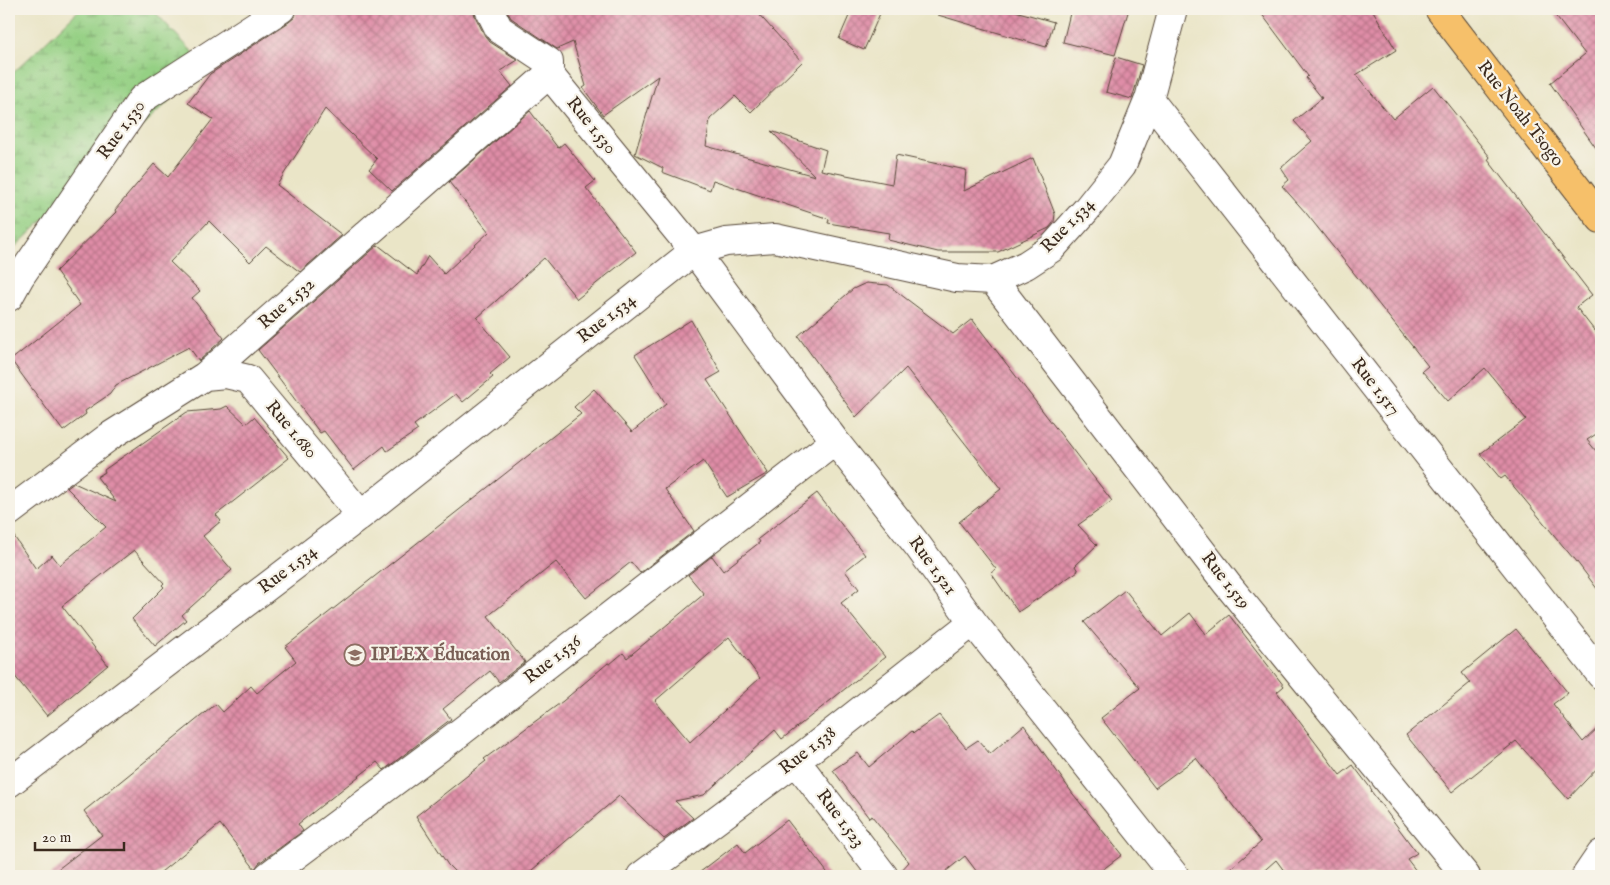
<svg xmlns="http://www.w3.org/2000/svg" width="1610" height="885" viewBox="0 0 1610 885" font-family="'IM FELL English',serif">
  <style>
    .wetland { fill: url(#wetland-marsh); stroke: #687d51 }
    .building { fill: url(#building-cross-hatch); fill-rule: evenodd }
    .lines { fill: none; stroke-linecap: round; stroke-linejoin: round }
    .minor-casing { stroke: #554637; stroke-width: 30 }
    .major-casing { stroke: #554637; stroke-width: 30 }
    .minor { stroke: #fff; stroke-width: 28 }
    .major { stroke: #f6c06b; stroke-width: 28 }
    .labels { text-anchor: middle; dominant-baseline: central; stroke-width: 4.5; stroke-linejoin: round; paint-order: stroke }
    .street-label { font-size: 18px; fill: #3b2a1e; stroke: #f7f3e8 }
    .education-label { font-size: 18px; font-weight: bold; fill: #785e54; stroke: #f7f3e8; text-anchor: start }
  </style>
  <defs>
    <pattern id="wetland-marsh" width="20" height="14" patternUnits="userSpaceOnUse" patternTransform="scale(1.25)"><rect width="20" height="14" fill="#95d084"/><path d="M1 5h8M5 5V1M11 12h8M15 12V8" fill="none" stroke="#7ba96b"/></pattern>
    <pattern id="building-cross-hatch" width="8" height="8" patternUnits="userSpaceOnUse" patternTransform="scale(1.25)"><rect width="8" height="8" fill="#df8da7"/><path d="M0 0l8 8M0 8l8-8" fill="none" stroke="#b67387"/></pattern>
  </defs>
  <rect width="100%" height="100%" fill="#f7f3e8"/>
  <filter id="ink" filterUnits="userSpaceOnUse"><feTurbulence type="fractalNoise" baseFrequency=".02" numOctaves="2"/><feDisplacementMap in="SourceGraphic" scale="10" xChannelSelector="R" yChannelSelector="G"/><feConvolveMatrix kernelMatrix="1 2 1 2 8 2 1 2 1" color-interpolation-filters="sRGB"/></filter>
  <filter id="wash" filterUnits="userSpaceOnUse"><feTurbulence type="fractalNoise" baseFrequency=".0096" numOctaves="4" result="noise"/><feDisplacementMap in="SourceGraphic" scale="20" xChannelSelector="R" yChannelSelector="G"/><feGaussianBlur stdDeviation="1.12" result="paint"/><feColorMatrix in="noise" values="0 0 0 0 0 0 0 0 0 0 0 0 0 0 0 0 0 1.4 0 .05"/><feComposite in="paint" operator="in"/></filter>
  <g filter="url(#wash)">
    <rect width="100%" height="100%" fill="#eae5c7"/>
    <path class="wetland" d="M80 9H152L206 66 15 247 9 240V77Z"/>
    <g id="blocks">
      <path class="building" d="M297 9H473L475 16 485 36 490 42 518 60 500 71 512 86 392 191 369 169 377 159 325 109 277 185 342 235 300 272 266 246 250 262 209 221 170 262 200 291 192 298 224 338 199 361 189 347 116 385 110 394 85 411 86 414 63 431 11 360 80 305 56 271 116 212 115 210 154 164 168 177 213 119 188 103 210 74 289 22 295 17Z
        M506 9H754L802 62 751 112 735 96 710 119 706 146 815 176 771 131 826 150 821 170 892 184 896 155 966 170 964 191 1033 158 1055 214 1054 222 1049 228 998 252H938L888 240 889 233 828 223 829 219 713 180 710 190 662 172 663 168 635 154 658 76 603 115 583 88 586 86 573 42 557 49 511 18Z
        M852 9H882L864 50 839 39Z
        M939 9H1008L1054 22 1046 47 938 15Z
        M1071 9H1129L1115 55 1063 42Z
        M1258 9H1372L1396 50 1356 75 1393 119 1433 86 1490 157 1488 160 1592 295 1576 307 1601 339V431L1587 440 1601 457V594L1574 558H1573L1505 476 1501 479 1480 454 1526 419 1485 368 1448 401 1422 371 1428 366 1306 213 1282 186 1289 180 1281 168 1312 141 1294 121 1322 98 1306 78 1308 76Z
        M1550 9H1601V155L1550 83 1585 54Z
        M1116 57 1142 65 1132 99 1106 92Z
        M530 111 558 148 564 143 595 181 586 188 636 252 577 299 544 258 477 318 510 357 490 374 493 377 463 402 456 394 414 425 418 430 387 451 384 446 354 470 324 431 320 433 258 350 378 245 417 275 428 256 444 274 489 232 449 182Z
        M866 283 888 285 953 334 972 319 1112 501 1078 525 1097 545 1075 566 1078 571 1018 612 991 573 996 569 959 522 1001 489 906 368 856 417 798 336 853 289Z
        M691 320 721 372 707 380 768 473 727 497 703 461 665 489 694 531 640 573 631 562 586 598 556 562 488 616 525 662 499 682 490 671 443 709 451 719 384 770 377 762 298 824 303 831 259 863 255 869 220 824 156 876H49L102 835 84 811 216 704 223 712 251 686 257 693 296 661 285 647 581 414 574 407 594 389 632 432 666 404 635 355Z
        M227 406 246 424 254 417 289 458 216 515 221 521 203 536 232 570 182 615 186 620 155 646 132 619 164 587 162 585 164 583 134 550 62 606 108 665 47 716 9 669V529L36 569 52 555 60 565 106 527 67 488 74 483 116 502 97 477 105 472 104 470 187 412 221 409Z
        M817 493 865 555 845 571 859 589 841 603 885 657 782 739 775 730 704 795 675 801 693 818 664 839 619 796 525 876H459L448 865 416 816 486 761 484 759 563 701 608 663 610 664 623 653 627 658 704 594 688 575 712 556 723 571 760 542 758 539ZM729 637 760 678 690 742 655 701Z
        M1125 590 1162 636 1190 613 1206 634 1229 615 1284 686 1277 692 1340 775 1353 765 1372 790 1371 791 1417 853 1407 859 1420 876H1288L1276 860 1258 876H1222L1261 842 1196 758 1155 788 1101 718 1140 688 1084 622Z
        M1516 629 1568 693 1553 704 1583 742 1601 725V764L1568 799 1516 741 1452 792 1406 735 1470 683 1462 673Z
        M939 715 966 748 978 740 990 754 1024 725 1073 794 1122 855 1094 876H980L965 856 940 876H899V873L909 862 872 816 869 818 833 770 858 753 869 767 912 731 914 733Z
        M787 820 830 876H695L738 843 745 853Z"/>
    </g>
  </g>
  <g filter="url(#ink)">
    <use href="#blocks" fill-opacity="0" stroke="#554637" stroke-width="1"/>
    <g class="lines">
      <g class="minor-casing">
        <path id="minor" d="M489 9 499 29 549 62V74L694 251 835 441 918 546 973 622 1175 876
          M1149 99 1601 675
          M993 280 1227 584 1466 876
          M9 297 20 277 142 99 281 9
          M205 376 226 374 248 379 361 515
          M9 512 110 436 205 376 549 74
          M796 761 884 876
          M9 783 361 515 694 251 726 242 775 238 957 278 993 280 1026 265 1052 248 1086 210 1122 165 1149 99 1173 9
          M268 876 458 734 835 441
          M641 876 796 761 973 622
          M1586 876 1601 854"/>
      </g>
      <g class="major-casing">
        <path id="major" d="M1439 9 1601 219"/>
      </g>
      <use href="#minor" class="minor"/>
      <use href="#major" class="major"/>
    </g>
  </g>
  <defs>
    <g id="school-ring" transform="scale(1.125)"><circle r="9.5" fill="#f7f3e8" stroke="#8d6e63" stroke-width="1.5"/><path d="M0-5L7-2L0 1L-7-2ZM-4 1L0 2.5L4 1V4Q0 6-4 4Z" fill="#8d6e63"/></g>
  </defs>
  <g fill-rule="evenodd">
    <use href="#school-ring" x="355" y="655"/>
  </g>
  <g class="labels">
    <g class="street-label">
      <text transform="translate(1520 114) rotate(52)">Rue Noah Tsogo</text>
      <text transform="translate(591 126) rotate(51)">Rue 1.530</text>
      <text transform="translate(122 130) rotate(-54)">Rue 1.530</text>
      <text transform="translate(1068 226) rotate(-46)">Rue 1.534</text>
      <text transform="translate(287 304) rotate(-41)">Rue 1.532</text>
      <text transform="translate(607 319) rotate(-38)">Rue 1.534</text>
      <text transform="translate(1375 387) rotate(52)">Rue 1.517</text>
      <text transform="translate(291 430) rotate(50)">Rue 1.680</text>
      <text transform="translate(932 566) rotate(54)">Rue 1.521</text>
      <text transform="translate(288 570) rotate(-37)">Rue 1.534</text>
      <text transform="translate(1225 581) rotate(52)">Rue 1.519</text>
      <text transform="translate(553 660) rotate(-38)">Rue 1.536</text>
      <text transform="translate(808 751) rotate(-38)">Rue 1.538</text>
      <text transform="translate(840 819) rotate(53)">Rue 1.523</text>
    </g>
    <g class="education-label">
      <text x="371" y="655">IPLEX Éducation</text>
    </g>
  </g>
  <rect width="1610" height="885" fill="none" stroke="#f7f3e8" stroke-width="30"/>
  <path d="M35 842v8h89v-8" fill="none" stroke="#3b2a1e" stroke-width="2.5"/>
  <text x="42" y="842" font-size="15" fill="#3b2a1e" stroke="#f7f3e8" stroke-width="4" paint-order="stroke">20 m</text>
</svg>
